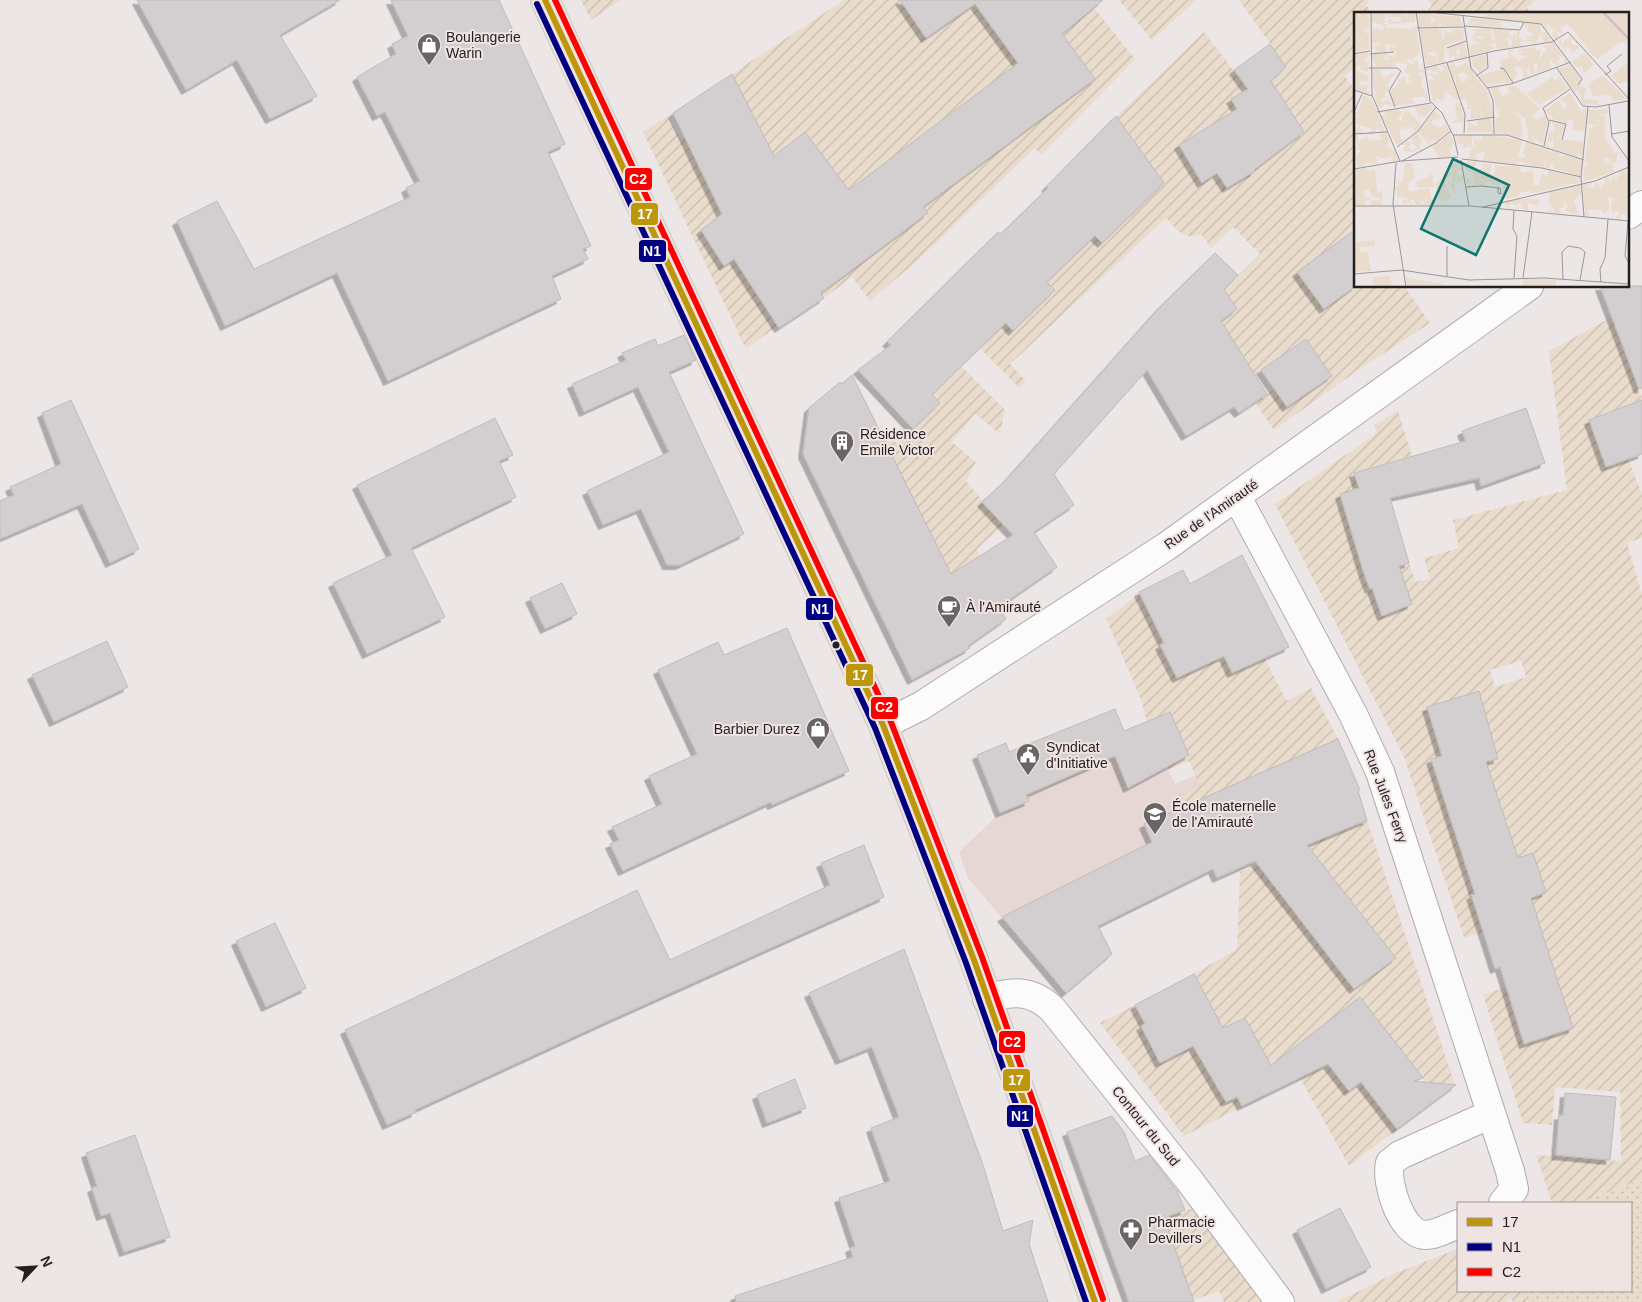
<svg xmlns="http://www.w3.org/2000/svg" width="1642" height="1302" viewBox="0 0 1642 1302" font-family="Helvetica,sans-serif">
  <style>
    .built { fill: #e6d7d5 }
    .grass { fill: url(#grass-dots) }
    .garden { fill: url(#garden-furrows); fill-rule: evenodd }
    .building { fill: #d3cecf; stroke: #bfbbbb; filter: url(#shadow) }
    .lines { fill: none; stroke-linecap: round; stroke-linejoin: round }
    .minor-casing { stroke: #b1acac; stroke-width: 30 }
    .major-casing { stroke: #c8c5c5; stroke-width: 30 }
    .minor { stroke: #fcfbfb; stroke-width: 28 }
    .major { stroke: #e7dfd8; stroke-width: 28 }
    .bus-1-casing { stroke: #f0e4e2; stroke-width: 10 }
    .bus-2-casing { stroke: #f0e4e2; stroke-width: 10 }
    .bus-3-casing { stroke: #f0e4e2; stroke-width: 10 }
    .bus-1 { stroke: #bd960c; stroke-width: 6 }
    .bus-2 { stroke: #010080; stroke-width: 6 }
    .bus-3 { stroke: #fe0000; stroke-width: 6 }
    .bus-dot { fill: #231f1e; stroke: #f0e4e2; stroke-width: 2 }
    .labels { text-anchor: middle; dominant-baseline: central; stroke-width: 4; stroke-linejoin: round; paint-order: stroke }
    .poi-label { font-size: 14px; fill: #231f1e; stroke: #f0e4e2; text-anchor: start }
    .street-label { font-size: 14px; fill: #231f1e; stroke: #f0e4e2 }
    .inset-river { fill: none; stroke: #d6b8c7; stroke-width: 2.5 }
    .inset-road { fill: none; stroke: #9c9696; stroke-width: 1 }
    .view { fill: #0f766e; fill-opacity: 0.15; stroke: #0f766e; stroke-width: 2.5 }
    .inset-edge { fill: none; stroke: #231f1e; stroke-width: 2.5 }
    .line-badge { stroke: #f0e4e2; stroke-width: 2 }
    .badge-label { font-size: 14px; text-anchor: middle; font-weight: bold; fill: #fff }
  </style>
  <defs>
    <pattern id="grass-dots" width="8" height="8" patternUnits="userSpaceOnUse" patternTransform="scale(1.25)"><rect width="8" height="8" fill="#e9dccc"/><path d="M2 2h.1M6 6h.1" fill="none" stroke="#c8bcaf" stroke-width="1.8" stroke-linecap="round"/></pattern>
    <pattern id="garden-furrows" width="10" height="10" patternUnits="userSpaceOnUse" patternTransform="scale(1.25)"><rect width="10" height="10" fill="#e9dccc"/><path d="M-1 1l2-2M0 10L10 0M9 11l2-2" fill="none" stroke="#c8bcaf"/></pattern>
    <filter id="shadow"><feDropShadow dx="-4.5" dy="4.5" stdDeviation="0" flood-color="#0004"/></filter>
  </defs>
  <rect width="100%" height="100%" fill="#ece6e6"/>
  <path class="built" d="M1326 718 1360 790 1358 791 1367 820 1270 860 1267 855 1217 878 1213 870 1098 925 1112 954 1097 967 1083 951 1081 934 1035 957 968 878 959 852 1000 813 1029 801 1026 795 1131 749 1164 761 1175 784Z"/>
  <path class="grass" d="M1642 1179V1302H1528L1523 1291H1631V1203H1579Z"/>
  <path class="garden" d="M581 0H621L591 20Z
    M844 0H1088L1135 59 1041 155 1035 148 918 260 870 301 852 277 824 298 778 229 777 153 752 169 737 140 758 125 732 74ZM990 84 1024 132 923 207 928 214 849 272 810 220Z
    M1119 0H1196L1152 40Z
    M1239 0H1370L1366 5 1373 14H1356V31L1350 37 1356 43V66L1345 76 1354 89 1356 87V286H1404L1430 323 1354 373 1274 430 1255 402 1275 389 1287 407 1331 376 1306 339 1255 375 1221 321 1237 309 1226 291 1193 319 1260 254 1233 227 1211 248 1201 234C1185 242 1177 229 1166 218L1010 364 1026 381 1019 388 980 348 1005 323 1013 331 1054 289 1047 282 1095 236 1102 243 1143 203 1116 117 1204 32 1248 89 1231 99 1237 109 1179 145 1203 182 1217 173 1227 188 1255 171 1245 155 1285 147 1304 133 1271 81 1286 66Z
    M1428 0H1536L1527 7 1531 14H1425L1432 5Z
    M668 116 680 139 685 137 723 214 701 230 724 265 734 259 777 326 746 349 643 132Z
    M1612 317 1642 398 1628 459 1642 494V538L1627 543 1642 594V1179L1579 1203H1552L1536 1155 1621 1161 1620 1092 1555 1087 1552 1125 1523 1123 1483 995 1506 987 1524 1044 1573 1027 1531 898 1546 892 1533 854 1518 858 1499 801 1450 817 1475 894 1471 895 1483 932 1464 938 1404 757 1275 504 1377 433 1374 426 1398 411 1412 456 1355 472 1359 488 1340 495 1370 589 1397 581 1394 568 1409 563 1415 582 1430 579 1424 558 1459 548 1453 520 1567 490 1549 351ZM1521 661 1526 677 1495 687 1490 670Z
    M961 366 1005 410 1000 434 975 414 952 442 976 462 966 481 1003 525 977 549 980 555 971 561 979 573 965 609 870 448 886 432 897 444 939 403 932 395Z
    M1139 594 1164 643 1161 645 1175 675 1188 669 1190 672 1224 656 1232 673 1244 668 1271 611 1285 639 1261 652 1287 701 1311 688 1338 739 1184 806 1179 795 1200 786 1189 761 1169 770 1164 761 1187 750 1170 712 1147 722 1141 699 1106 619Z
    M1367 820 1455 1085 1438 1098 1364 1002 1324 1058 1348 1091 1361 1082 1397 1129 1349 1166 1300 1078 1277 1060 1265 1065 1277 1089 1184 1136 1100 1023 1135 1005 1145 1024 1141 1027 1160 1063 1202 1041 1226 1102 1265 1082 1209 1037 1213 1009 1194 974 1237 949 1240 872ZM1321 862 1395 958 1354 989 1281 893Z
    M1193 1208 1263 1302H1224L1219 1291 1193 1300 1164 1218Z
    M1458 1249V1291H1523L1528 1302H1513L1511 1299 1506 1302H1337L1393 1274Z"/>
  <path class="building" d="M137 0H340L280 35 317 96 270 119 237 60 186 90Z
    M391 0H499L565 144 548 152 591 246 583 249 588 259 552 276 561 299 388 381 337 273 225 326 177 221 217 201 254 269 410 197 406 188 420 181 385 112 377 116 357 77 396 54 392 44 408 36Z
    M900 0H1103L1062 34 1095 79 923 207 928 213 821 293 824 298 779 328 734 259 724 266 701 230 722 214 673 113 732 74 774 156 805 132 849 190 1018 63 975 4 926 38Z
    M1270 44 1286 67 1271 81 1304 132 1254 170 1255 171 1227 188 1217 173 1202 183 1179 145 1237 109 1231 99 1248 89 1234 70Z
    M1116 116 1164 183 1102 243 1095 236 1047 282 1055 290 1013 331 1006 323 959 368 932 395 940 403 913 429 858 370 891 345 887 342 998 232 1001 234 1048 188 1046 187Z
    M1356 229V286L1324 309 1297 272Z
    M1215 253 1238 275 1224 289 1237 309 1221 321 1267 394 1239 413 1234 407 1186 436 1147 370 1054 474 1074 505 1034 532 1057 567 999 607 1006 619 968 646 970 648 912 680 803 454 809 408 840 382 842 384 852 375 951 574 1013 535 982 502 1005 481 1159 308Z
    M1600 286H1642V388L1639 389Z
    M684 335 696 360 669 372 744 534 680 565H667L641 509 603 525 587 491 669 452 638 387 584 412 572 384 626 360 622 353 655 339 658 346Z
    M1306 339 1332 376 1287 407 1261 370Z
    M71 400 139 549 110 563 82 504 0 539V501L14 495 10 487 61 464 42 413Z
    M1642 400V454L1606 467 1589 420Z
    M1526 408 1545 463 1481 486 1479 478 1390 498 1409 563 1399 566 1412 604 1382 616 1372 588 1370 589 1365 577 1340 494 1359 488 1354 473 1466 441 1462 431Z
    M495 418 513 455 499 461 516 497 411 548 445 617 367 654 333 583 392 555 357 485Z
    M1242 555 1289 647 1232 673 1224 656 1177 678 1160 645 1164 643 1139 592 1183 570 1190 584Z
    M562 583 577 614 545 629 530 598Z
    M787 628 849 771 772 805 771 802 623 871 610 844 619 840 612 827 662 804 649 776 697 754 658 670 718 642 724 655Z
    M107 641 128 687 54 722 32 675Z
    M1479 691 1498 759 1486 762 1518 858 1533 853 1546 892 1531 898 1573 1028 1524 1044 1500 967 1495 969 1482 928 1471 895 1475 894 1431 759 1442 756 1427 707Z
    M1115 709 1124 731 1170 712 1189 755 1128 788 1115 756 1026 795 1029 801 1000 813 977 755 1006 743 1009 752Z
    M1338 739 1360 790 1358 791 1367 820 1307 845 1396 958 1354 989 1255 861 1217 878 1213 869 1098 926 1112 954 1066 993 1002 917 1152 842 1144 824Z
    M864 845 884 897 608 1021 415 1110 416 1112 387 1125 345 1030 414 998 637 890 670 960 830 885 821 863Z
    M275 923 306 988 266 1007 236 941Z
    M904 949 983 1165 1003 1231 1033 1220 1029 1244 1048 1302H736L735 1296 853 1257 850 1248 855 1246 839 1198 890 1181 871 1128 899 1117 872 1047 840 1060 809 993Z
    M1194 974 1223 1028 1245 1018 1271 1065 1360 997 1423 1078 1414 1081 1456 1085 1397 1129 1361 1082 1349 1091 1328 1064 1242 1106 1237 1097 1226 1102 1193 1046 1160 1063 1141 1026 1145 1024 1135 1005Z
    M795 1079 806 1108 767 1123 757 1095Z
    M1565 1093 1616 1097 1610 1160 1556 1155 1559 1115 1563 1116Z
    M1112 1116 1124 1132 1135 1161 1149 1155 1177 1191 1185 1210 1164 1218 1194 1302H1129L1067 1132Z
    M135 1135 170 1237 124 1252 110 1213 101 1216 92 1188 97 1186 86 1153Z
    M1340 1208 1371 1267 1326 1289 1297 1230Z"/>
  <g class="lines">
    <g class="minor-casing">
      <path id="minor" d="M1628 215 1642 205
        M1237 497 1353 714 1380 772 1510 1171 1514 1189 1503 1203
        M883 725 921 706 1167 546 1529 286
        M987 999C1013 990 1033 990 1053 1010L1189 1180 1280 1302
        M1458 1224C1448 1228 1436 1235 1425 1235 1401 1234 1385 1182 1390 1163L1400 1155 1491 1114"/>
    </g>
    <g class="major-casing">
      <path id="major" d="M545 0 883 725 974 960 1095 1302"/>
    </g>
    <use href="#minor" class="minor"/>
    <use href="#major" class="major"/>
    <g class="bus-1-casing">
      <path id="bus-1" d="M545 0 883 725 974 960 1095 1302"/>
    </g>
    <g class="bus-2-casing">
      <path id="bus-2" d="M537 4 875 728 966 963 1086 1302"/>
    </g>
    <g class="bus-3-casing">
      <path id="bus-3" d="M555 0 891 722 982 957 1103 1299"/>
    </g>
    <use href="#bus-1" class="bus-1"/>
    <use href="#bus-2" class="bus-2"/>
    <use href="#bus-3" class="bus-3"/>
  </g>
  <defs>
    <g id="shop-pin" transform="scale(1.25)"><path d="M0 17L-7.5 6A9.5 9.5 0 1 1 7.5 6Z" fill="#696564" stroke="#f0e4e2"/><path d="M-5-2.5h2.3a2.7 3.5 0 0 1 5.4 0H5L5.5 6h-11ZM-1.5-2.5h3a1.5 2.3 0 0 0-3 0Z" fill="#fff"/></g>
    <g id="building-pin" transform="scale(1.25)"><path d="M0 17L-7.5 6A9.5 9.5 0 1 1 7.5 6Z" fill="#696564" stroke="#f0e4e2"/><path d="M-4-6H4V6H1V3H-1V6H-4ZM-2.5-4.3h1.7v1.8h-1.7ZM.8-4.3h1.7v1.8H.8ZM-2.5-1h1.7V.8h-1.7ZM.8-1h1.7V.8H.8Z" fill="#fff"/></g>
    <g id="cafe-pin" transform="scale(1.25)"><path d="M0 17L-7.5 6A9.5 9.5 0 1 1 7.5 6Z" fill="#696564" stroke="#f0e4e2"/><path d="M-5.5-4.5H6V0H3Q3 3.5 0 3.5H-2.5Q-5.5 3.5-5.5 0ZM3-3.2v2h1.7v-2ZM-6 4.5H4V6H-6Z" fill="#fff"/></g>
    <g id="civic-pin" transform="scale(1.25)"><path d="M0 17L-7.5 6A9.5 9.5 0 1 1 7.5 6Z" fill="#696564" stroke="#f0e4e2"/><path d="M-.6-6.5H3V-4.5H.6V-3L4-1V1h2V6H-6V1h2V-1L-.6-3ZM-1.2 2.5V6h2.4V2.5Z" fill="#fff"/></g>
    <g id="school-pin" transform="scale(1.25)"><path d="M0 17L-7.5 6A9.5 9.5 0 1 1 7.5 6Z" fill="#696564" stroke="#f0e4e2"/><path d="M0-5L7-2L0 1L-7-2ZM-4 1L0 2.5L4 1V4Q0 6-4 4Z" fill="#fff"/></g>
    <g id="pharmacy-pin" transform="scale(1.25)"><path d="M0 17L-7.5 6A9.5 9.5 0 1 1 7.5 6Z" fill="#696564" stroke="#f0e4e2"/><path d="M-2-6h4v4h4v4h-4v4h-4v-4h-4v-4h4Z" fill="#fff"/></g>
  </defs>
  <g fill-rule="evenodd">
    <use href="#shop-pin" x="429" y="45"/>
    <use href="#building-pin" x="842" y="442"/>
    <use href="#cafe-pin" x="949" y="607"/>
    <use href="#shop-pin" x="818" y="729"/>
    <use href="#civic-pin" x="1028" y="755"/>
    <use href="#school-pin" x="1155" y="814"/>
    <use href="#pharmacy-pin" x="1131" y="1230"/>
  </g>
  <circle class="bus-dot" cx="836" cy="645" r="4.5"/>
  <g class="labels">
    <g class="poi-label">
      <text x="446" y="37">Boulangerie<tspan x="446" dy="16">Warin</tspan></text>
      <text x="860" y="434">Résidence<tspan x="860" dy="16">Emile Victor</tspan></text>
      <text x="966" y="607">À l'Amirauté</text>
      <text x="800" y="729" text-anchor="end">Barbier Durez</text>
      <text x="1046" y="747">Syndicat<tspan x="1046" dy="16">d'Initiative</tspan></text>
      <text x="1172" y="806">École maternelle<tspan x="1172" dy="16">de l'Amirauté</tspan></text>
      <text x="1148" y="1222">Pharmacie<tspan x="1148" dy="16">Devillers</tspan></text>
    </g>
    <g class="street-label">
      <text transform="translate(1211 514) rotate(-35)">Rue de l'Amirauté</text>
      <text transform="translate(1386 796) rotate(69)">Rue Jules Ferry</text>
      <text transform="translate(1146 1126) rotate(51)">Contour du Sud</text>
    </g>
  </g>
  <g transform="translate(1354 12)">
    <rect width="275" height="275" fill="#ece6e6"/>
    <path d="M64 0 77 2V15H65ZM248 0H275V24L266 17 275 31 266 30 244 47 235 40 241 34 235 27 238 25 242 29 261 12ZM150 154H159L157 178H149ZM20 228 21 234 6 235 7 240H14L17 259 0 260V231ZM52 266 89 272V275H53Z" fill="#e9dccc"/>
    <path d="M141 0H210L217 9 213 13 188 10 189 13 126 5Z" fill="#e9dccc"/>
    <path d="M198 65 200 69 206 65 214 76 185 93 173 82Z" fill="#e9dccc"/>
    <path d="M161 74 186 97 179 103 182 108 191 103 194 114 174 121 171 106 161 100 152 105 147 96 143 97 137 76 144 75 148 84 155 82 154 75Z" fill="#e9dccc"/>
    <path d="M19 0H32V7L28 8 33 9 29 12 33 13 31 16 58 17 62 14 66 41 58 48 54 46 53 50 60 53 59 49 63 48 66 59 69 55 71 64 68 60 63 62 70 65 67 69 68 76 72 75 67 78H71L70 83 73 80 74 90 70 85H65L57 86 61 91 41 94 36 80 45 71 44 67 51 65 52 71 58 70 54 68 56 64 51 60 53 52 44 50 38 55H17L22 54 17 43 33 41 34 47 31 43 30 47 35 48V43L40 45 43 40 35 38V34L41 36V32L31 33 33 40 17 41 23 39 20 35 27 32 17 31 19 16 22 18 23 14 24 19 30 17 29 13 17 10ZM33 0H48L52 4 54 1 52 0H61V10L34 12V7L43 10 47 9V5H34ZM0 1H4V5L6 1H15V16L9 19 13 20 12 24 15 20V37L0 41ZM77 2 106 5 108 14H87L86 10 84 15H77L81 6H77ZM117 6 149 9 146 11 148 15 119 13 120 9 116 13 114 12ZM187 10 211 12 207 16 208 22 203 19 204 25 200 27 197 22 201 20 192 11 195 20ZM171 11 186 13 187 21 191 20 197 29 190 31 187 22 180 33 181 25 179 33 177 29 167 30 166 35 158 36 157 26 152 25 157 36 143 37 141 29 136 33 141 37 117 44 115 34 124 31 123 28 120 31 119 25 129 27 128 24 119 25 122 19 116 18 137 16 138 29 141 28 138 16 158 18 154 22 159 26V18L162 26 163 19 167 20 164 24 170 29 175 27 171 24H179L178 20H173L174 13 170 16ZM99 16 101 20 102 16 109 17 110 27 91 34 90 50 84 51 82 39 73 41 82 45 83 52 72 53 65 17H87L89 27 91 25 89 17 98 22ZM213 21 219 27 216 29 219 33 223 34 222 30 225 34 220 41 212 34V40L204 30 209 24 207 29 209 33 211 28 216 26ZM111 31 113 44 105 47 106 37 102 38 104 47 101 48V42L95 47V35ZM200 31 214 50 210 51 211 46 204 43 206 47 202 50 206 52 202 54 195 46 197 56 182 61 184 52H179L181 61 177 63 174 52V57H171L176 63 169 66V58L164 54 160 56 163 63 159 70 147 55 146 49 155 46 154 38H159L156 42 165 49 173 44 165 43 170 38 165 41 164 37 173 36 176 42 174 36 181 35 183 39 187 38 185 48 193 36 188 34ZM15 41 10 50H15L14 60 6 58 5 53 1 57 0 43ZM231 41 240 53 230 62 228 55H222L218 49ZM131 43 133 55 125 61 121 55V60L118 46ZM114 47 120 64 114 66 110 60 104 62 106 67 109 70 113 69 108 65 113 67 120 64 133 78 139 104 128 106 126 90 127 106 116 107 117 97H111L114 95 111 86 107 88 101 71 103 66 99 67 95 52 100 51 102 56 112 50 115 54 114 48 103 50ZM275 50V68L266 72 257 64ZM217 52 227 68 225 74 228 71 227 75 232 76 230 87 243 88 246 93 229 92 224 78 219 79 205 57ZM87 53H92L105 88 91 79 90 89 84 87V83L80 92 74 69 82 67 73 61 84 63V60H78L77 56 73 60 72 57 74 56 83 54 88 60 90 56ZM0 57 14 64 15 69 6 70 7 74 15 73 12 79H16L14 82 0 77ZM17 57H26L28 66 42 60 31 75 35 74 33 81 31 77V86H27L28 89 35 88 39 94 31 92 24 98ZM149 57 157 70 133 73 124 64ZM248 63 272 86V87L259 89 258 83 239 84 234 73ZM216 81 227 99 233 97 231 119 219 118V109L213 108V111L199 107 191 99 205 88 210 98 214 93 206 87ZM9 84 17 86 31 120 27 121 26 115 23 118V111L21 122 12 123 18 117 6 113 8 123 0 121 5 113 1 111 0 116V106L5 104 0 102 5 98ZM106 91 111 110 97 111 103 106 101 92ZM60 93H77L79 96 71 105 66 104 67 111ZM48 95 44 97 48 100 44 108 48 109 49 101 54 99 67 113 61 120 57 112 58 122 56 114 52 118 48 114 45 122 49 129 43 133 26 103 32 104 30 99ZM148 96 152 105 161 100 167 107 168 126 141 120 142 106 145 105 143 97 145 100ZM253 97 254 101 243 104 245 115 244 104 251 103V126L261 141 265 139 262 149 269 147 260 151H254L257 147 250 146V151L259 152V159H263L229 170 231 153 236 152 231 150 234 121 238 117 234 119V117L242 113 234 112 235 98ZM80 99 88 105 78 109V112L85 116 92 112 95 118 83 129 77 128 76 133 64 120ZM137 106 138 120H113L115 110 123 115V108ZM198 109 211 113 206 127 230 130 228 146 225 141 223 145 196 135 200 134 199 125 197 130H193L195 135 192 133V132L195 121 201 117ZM192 114 189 132 177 124 182 130 174 128V121ZM64 120 68 131 65 132 66 137 61 139 60 136 63 135 58 131 54 135 60 140 49 139 52 133H47L54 128 56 131 60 128 55 127ZM32 121 35 126 33 135 44 141V149L37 150 39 144 30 147 22 144 24 152 10 151 11 154 5 155 1 145 7 138H0L4 135 0 123 4 124V130L14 124V130L17 127 18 130 20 127 25 129 28 126 25 123ZM96 122 100 130 95 139 99 144 86 146 78 135ZM119 122 117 131 122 137 119 122 123 130 124 126 129 129 128 122 169 128 161 152 129 149 131 139 121 143 123 148 114 147 118 135 108 136 109 132H103L102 125ZM172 129 195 137 196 142 198 138 205 141 204 146 211 143 229 149 226 164 198 156 201 152 194 151 196 156 192 155 191 144 190 155 162 152H179L162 149 163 145 172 146 169 141ZM92 148 94 152 105 151 100 158 105 155 108 157 103 159 104 164 109 163 110 172 109 168 104 173 101 169V182L92 167 98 170V165H91L89 159 98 160ZM113 149 123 150 120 156 124 159 130 154 126 152 125 155 126 151 138 153 136 162H140L141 153 150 154 149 175 146 170 145 175 134 169 130 172 136 174 113 173 112 166 119 170V161L112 158V155L117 154 111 151ZM51 151H58L61 165 54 172 55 180 75 176 79 193H68L72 189H67V193H62L60 187 56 188 59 193 54 190 49 193 48 189 56 186 43 185V177L40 180V175L47 173 40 170 49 169ZM159 154 166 155 167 161 179 159 180 173 185 174 188 161 193 165 195 159 189 157 226 166V170L174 182 177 179 166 180 164 184 149 187V178H157ZM16 155 15 159 21 157 23 180 29 179 28 193H17V189L25 188 26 192 27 187 17 184 15 177 10 178 11 186 16 185V188L11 189V193H1L0 163 4 161 0 158 12 156 14 159ZM275 156V204L273 207 270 196 271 203 267 201 266 207 262 206 266 201 260 199 258 202 257 190 261 188 254 184 250 166 253 165 257 170 259 163 262 169 264 163 267 164 265 160 272 157 270 161 275 162ZM78 160 80 175H64L62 170 74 165 72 161 74 164ZM90 165 91 169 85 172 92 170 97 186 90 189 84 188 82 171ZM243 169 246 176 251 171 256 197 249 202V198H235L232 202 235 200V204L231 203 229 172 239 171 232 175 240 176ZM227 173V182L220 188 224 203 211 199 214 195 211 187 210 194 205 197 208 201H200L198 193 195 196 198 200H195V179L201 178 203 183 204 178 213 176 215 180V175ZM172 187H185L184 194 174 191V198L168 197 166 190 164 193 155 192V196L151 193V189ZM36 264 38 275H20L19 265Z" fill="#e9dccc"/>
    <path d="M204 0H248L261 12 244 30 238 25 235 26 241 34 236 39ZM169 267 202 268V275H169Z" fill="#e9dccc"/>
    <path class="inset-river" d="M249 0 275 27"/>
    <path class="inset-road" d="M17 0 18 83 46 149M62 0 76 89 88 101 100 125 104 143M76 0 187 12 228 67 224 73M109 4 117 56 135 78 139 89 140 122M110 14 166 18 170 10M63 16 110 15M93 36 112 29M0 42 16 39M16 42 40 40M93 51 111 102 110 121M202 55 229 94 242 95 274 89M15 56H43L47 59 35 79 41 95M70 56 140 39 198 30 214 20 275 87M146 56 150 57 159 71M251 63 257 59 253 54 268 42M122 64 134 56 133 41M133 76 157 72 217 50M0 78 18 84M255 93 258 125 275 149M0 100 8 82M23 100 77 91M195 108 212 112 208 128M113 109 141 105M0 122 33 120M258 122 275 119M99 123H153L230 148M190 134 195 110 189 96 216 77M43 135 64 119 82 95M108 147 188 156 227 165M107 148 115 194M48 149 82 131 97 119M42 151 39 192 52 275M0 157 47 149 104 145M112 175 127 174 146 176 147 182 144 181V176M0 194H117L275 209M129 195 241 169 275 155M230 205 227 165 234 95M274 209 271 244 275 251M0 262 47 258 115 268 190 266 275 272M93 264V234M160 266 163 224 159 217 160 198M169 266 178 200M209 267 208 240 214 234 226 236 231 240 226 268M247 270 246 257 251 246 254 207"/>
    <path class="view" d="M99 147 155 173 122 243 67 217Z"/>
    <rect width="275" height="275" class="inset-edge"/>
  </g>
  <g class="line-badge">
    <rect x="624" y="167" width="29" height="24" rx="5" fill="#fe0000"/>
    <rect x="630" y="202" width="29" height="24" rx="5" fill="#bd960c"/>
    <rect x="638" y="239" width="29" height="24" rx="5" fill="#010080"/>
    <rect x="805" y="597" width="29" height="24" rx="5" fill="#010080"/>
    <rect x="845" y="663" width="29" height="24" rx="5" fill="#bd960c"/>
    <rect x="870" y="696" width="29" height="24" rx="5" fill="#fe0000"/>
    <rect x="998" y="1030" width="28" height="24" rx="5" fill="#fe0000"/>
    <rect x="1002" y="1068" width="29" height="24" rx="5" fill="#bd960c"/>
    <rect x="1006" y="1104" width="28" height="24" rx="5" fill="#010080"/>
  </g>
  <g class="badge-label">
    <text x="638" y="184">C2</text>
    <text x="645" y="219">17</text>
    <text x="652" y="256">N1</text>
    <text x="820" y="614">N1</text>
    <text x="860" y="680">17</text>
    <text x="884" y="712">C2</text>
    <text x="1012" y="1047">C2</text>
    <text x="1016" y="1085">17</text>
    <text x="1020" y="1121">N1</text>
  </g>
  <rect x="1457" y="1202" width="175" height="90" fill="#f0e4e2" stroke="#9e9594"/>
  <rect x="1467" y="1218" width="25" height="8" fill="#bd960c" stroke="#9e9594"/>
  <text x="1502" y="1227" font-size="15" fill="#231f1e">17</text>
  <rect x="1467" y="1243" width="25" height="8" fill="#010080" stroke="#9e9594"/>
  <text x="1502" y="1252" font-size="15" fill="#231f1e">N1</text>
  <rect x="1467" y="1268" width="25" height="8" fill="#fe0000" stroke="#9e9594"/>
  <text x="1502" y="1277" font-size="15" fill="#231f1e">C2</text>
  <g transform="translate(35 1267) rotate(65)" stroke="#f0e4e2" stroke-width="4" paint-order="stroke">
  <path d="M0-4L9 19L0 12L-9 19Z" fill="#231f1e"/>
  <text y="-8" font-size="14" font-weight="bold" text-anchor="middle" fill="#231f1e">N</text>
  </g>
</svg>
